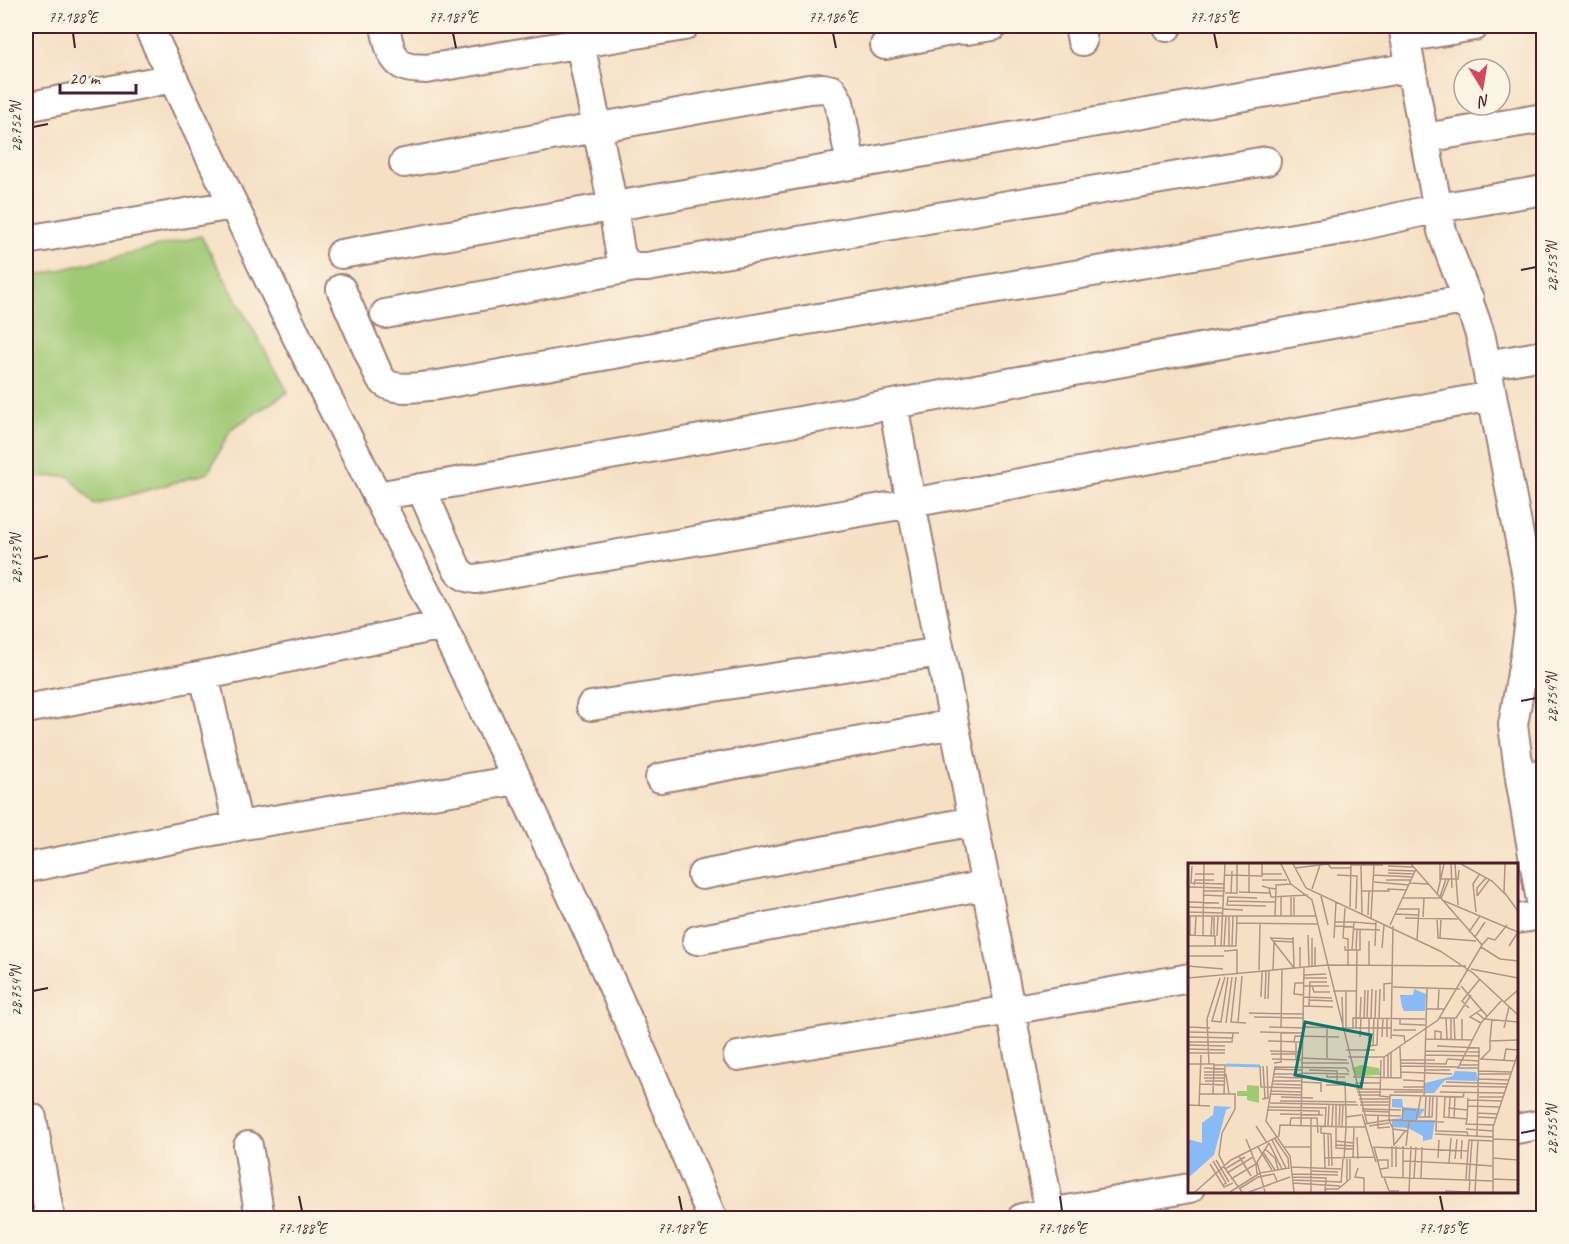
<svg xmlns="http://www.w3.org/2000/svg" width="1569" height="1244" viewBox="0 0 1569 1244" font-family="Caveat,sans-serif">
  <style>
    .green { fill: #a0c974; stroke: #757450; stroke-width: 1.5 }
    .lines { fill: none; stroke-linecap: round; stroke-linejoin: round }
    .minor-casing { stroke: #a08078; stroke-width: 32 }
    .minor { stroke: #fff; stroke-width: 28 }
    .ticks { fill: none; stroke: #4a1f2b; stroke-width: 2 }
    .inset-river { fill: none; stroke: #88bbf5; stroke-width: 3 }
    .inset-road { fill: none; stroke: #b19387; stroke-width: 1.5 }
    .view { fill: #0f766e; fill-opacity: 0.15; stroke: #0f766e; stroke-width: 3 }
    .inset-edge { fill: none; stroke: #4a1f2b; stroke-width: 3 }
    .neatline { fill: none; stroke: #4a1f2b; stroke-width: 2 }
    .ticks-label { font-size: 15px; text-anchor: middle; fill: #4a1f2b }
  </style>
  <rect width="100%" height="100%" fill="#fcf5e5"/>
  <filter id="ink" filterUnits="userSpaceOnUse"><feTurbulence type="fractalNoise" baseFrequency=".0167" numOctaves="2"/><feDisplacementMap in="SourceGraphic" scale="12" xChannelSelector="R" yChannelSelector="G"/><feConvolveMatrix kernelMatrix="1 2 1 2 8 2 1 2 1" color-interpolation-filters="sRGB"/></filter>
  <filter id="wash" filterUnits="userSpaceOnUse"><feTurbulence type="fractalNoise" baseFrequency=".008" numOctaves="4" result="noise"/><feDisplacementMap in="SourceGraphic" scale="24" xChannelSelector="R" yChannelSelector="G"/><feGaussianBlur stdDeviation="1.35" result="paint"/><feColorMatrix in="noise" values="0 0 0 0 0 0 0 0 0 0 0 0 0 0 0 0 0 1.4 0 .05"/><feComposite in="paint" operator="in"/></filter>
  <g filter="url(#wash)">
    <rect width="100%" height="100%" fill="#f5e0c4"/>
    <path class="green" d="M201 236 288 392 231 429 208 473 95 505 69 476 26 477V278Z"/>
  </g>
  <g filter="url(#ink)">
    <g class="lines">
      <g class="minor-casing">
        <path id="minor" d="M148 26C194 121 239 217 285 313 336 416 389 518 440 621 537 817 630 1015 712 1218
          M385 26C388 40 390 62 407 67 412 69 420 68 426 69L684 26
          M958 26 959 29 967 30 993 26
          M1079 26 1082 41
          M1167 26V27
          M1403 26 1442 231C1454 267 1470 301 1481 338L1528 582 1531 614 1526 650 1513 725 1520 778 1544 919
          M1405 38 1474 26
          M580 43 613 207 620 252 625 262 635 267H647L1266 161
          M885 45 959 29
          M26 107 173 78
          M1425 138 1544 118
          M404 163 809 89 823 88 832 90 839 102 851 165
          M26 240 233 205
          M341 254 1411 67
          M341 289 379 376C381 378 383 381 385 383 397 392 424 386 438 385L795 322 1347 229 1438 208 1544 190
          M385 314 635 267
          M1486 365 1544 355
          M893 404 911 503 1050 1213
          M421 488 456 567C462 576 466 578 476 579L911 503 1492 396
          M377 496 712 437 1469 299
          M204 675 238 826
          M591 706 940 652
          M26 709 225 671 442 625
          M660 778 954 724
          M1520 778 1544 774
          M26 868 238 826 517 780
          M702 875 973 821
          M1516 919 1544 915
          M697 940 986 885
          M738 1056 1010 1010 1190 978
          M32 1118 50 1218
          M1516 1129 1544 1124
          M248 1146 260 1218
          M1022 1218 1190 1188"/>
      </g>
      <use href="#minor" class="minor"/>
    </g>
  </g>
  <path class="ticks" d="M73 33 75 48M453 33 456 48M833 33 836 48M1214 33 1217 48M33 127 48 124M1521 270 1536 267M33 559 48 556M1521 701 1536 698M33 991 48 988M1521 1133 1536 1130M299 1196 302 1211M679 1196 682 1211M1060 1196 1062 1211M1440 1196 1443 1211"/>
  <g transform="translate(1188 863)">
    <rect width="330" height="330" fill="#f5e0c4"/>
    <path d="M173 202 191 205 192 212 167 213 164 205ZM59 222 71 223V240L59 237V233H49V228H59Z" fill="#a0c974"/>
    <path d="M226 126 238 131 237 148H216L214 144 212 132H225ZM267 208 288 209 290 218 257 217 246 230H237V220L265 213ZM204 236H214L215 244 237 246 229 257H247L244 276 235 278V273L220 265 204 264V256L214 255V245L204 244ZM26 243 44 244 38 247 26 292 0 315V276L14 280V260L25 252Z" fill="#88bbf5"/>
    <path class="inset-river" d="M38 202 72 203"/>
    <path class="inset-road" d="M93 1 103 21 124 37 179 260M105 1 118 25 252 88 285 110 330 152M223 1 294 82M252 1V16H270L271 7M263 1 264 25M267 1 270 42M273 1 304 18 317 31M317 1 316 29 330 48M163 2H195M173 2 174 51M4 3 3 20 37 21M200 3 225 4M107 5 140 1 143 5H163M200 7 227 8M200 10 226 11M7 11H26M74 11H94M37 12 74 13V1M149 12 169 13 168 46M186 12 225 14M74 17H99M198 17H223M186 19 221 22M222 20 240 21M6 22 7 17H26M74 23 81 25 83 34 120 32M0 24 37 25M81 25 88 26 87 53M88 26V22L103 21M124 26 132 2M199 26 219 27M16 28H37M174 28H202M51 29 82 30M61 29V1M37 30H49V1M43 30 44 8M16 32 35 33M249 32 256 1M133 33 140 62M289 33 301 17M289 33V25L298 15M252 34 258 16M69 35 40 34 39 42 78 43M215 35H252M253 36 261 16M254 37 330 69 321 83M39 38 87 39M0 39 31 40M0 44 34 45M162 44 163 1M157 45 155 75 160 76M34 46 55 47M209 46H231L229 77M0 49 34 50M288 49 285 21 291 12M207 51 231 52M180 52 181 28M0 53H34M2 53V72M34 53H128M93 53V34M103 53V34M106 53V34M235 54 236 35M183 55 186 1M217 55 270 56M249 56 250 75 288 78M147 59H166M49 60 129 61M202 62 228 6M147 63 166 64M165 66 192 67M281 69 292 53M0 72 27 73V83M7 72 8 53M15 72 16 1M120 72 121 103M23 73 24 54M26 73V54M29 73 30 53M82 74 106 105M105 74 106 104M287 74 297 59M83 75 105 76M124 75V104M146 75 148 39M252 75 253 56M86 78 105 79M0 83H48L49 53M33 83 37 1M36 83 38 53M41 83V53M44 83 45 53M157 83V87H172V67M187 83 188 59M112 84V104M293 84 312 96 330 98M194 85 196 62M164 87 166 59 188 61M168 87 169 67M36 88 49 87V112M0 93H36M181 102V78M0 103 35 106M160 103V75M127 104V84M283 106 330 115M71 107 72 60M85 108 86 80M116 112 138 111M37 114 24 158 33 159 40 114M48 114 43 159 58 160M0 115 139 102 278 103M116 115H139M116 123H141M124 123 126 129H142M273 123 299 153M205 124 272 126M145 128H169M116 132 106 131 107 120H116M73 134 74 109M116 134 144 135M154 134 155 165M77 136 78 108M80 136 81 108M121 137 145 138M196 138V121L204 120M316 139 330 127M116 143 145 144M121 143 122 119H139M281 145 274 138 292 116M238 146H257M250 146 251 125M288 149 296 156 330 159M61 150 116 151M66 154 116 155M172 155 173 134M176 155 177 127M179 155 180 127M183 155 184 126M187 155 188 127M191 155 192 126M252 155H268L283 132M258 155 259 176M263 155V177M212 156V161L237 162M266 156 267 177M274 156V177M304 156 302 178 330 177M38 160 44 114M50 160 54 113M293 160 282 154 294 146M0 164 22 165M81 164 116 165M116 164 149 165M139 164V195M93 165 94 107M153 165H203M158 165V128M165 165V155L237 156M168 165 169 87M316 165 321 144M205 167H228M0 169 51 170M72 169 115 170M203 172 216 173 217 179M0 174 45 175M172 174 173 155M194 174 195 155M199 174V155M203 176 205 63M238 176 284 177M247 176V168L253 169V176M181 177V155M80 178 115 179M0 179H44L45 170M106 179 107 173 151 174M0 182 37 183M181 183 189 182 190 155M185 183 186 155M249 183 291 185 289 273M0 186 37 187M158 187H187M82 188 113 189M237 188 292 189M0 190H37M83 191H108M237 192 292 193M160 194H196L250 157 294 82 300 75 307 77 319 62M113 195 159 197M84 196 113 197M259 196 291 198M292 196 328 198M293 196 302 187V178M108 197V179M193 197 192 233 202 234M212 197H247M316 197 318 186 330 187M86 200 93 199V170M113 200H161M213 200 258 201 259 197M0 201H26L25 231M21 201 19 156 32 115M26 202H37L36 231M271 202H290M72 203 73 224 114 225M75 203 77 235M212 203 270 204M16 205 36 206M291 205H270L293 160 314 137M86 206 114 207M121 207 149 208V218M237 207H262M291 208 324 209M16 209H37M213 209 264 211M114 210 161 211M139 210V214H157M38 211 41 231M86 211H114M291 211H322M16 212H37M86 214 114 215M165 214 213 215 212 184M200 214V192M16 215H37M196 215V194M203 215V189M291 216 321 217M215 217 236 218M17 218H37M85 218H114M139 218 157 219 158 254M114 219 133 220V229M258 219 320 221M167 220H192M12 221 36 222M85 221 113 222M138 222H157M254 223 318 224M215 224H236M168 226 235 227M83 228 114 229M169 229H192M206 229H235M252 229 316 230M11 231H47V246L34 270 31 292 36 302M83 231 114 232M170 232H192M236 233 239 125M249 233 248 268 279 269 280 273M257 233 256 254 279 256 280 235M93 234 125 235M291 234H315M74 236 80 235 79 203M171 236H202M280 237 314 238M92 238 168 239M172 239H202M82 240 170 242M0 242 22 243M11 242 13 192M148 242V285L165 286M172 242H202M279 243 312 244M80 244 138 245M260 245 279 247M174 246 213 247M79 247 131 248V252M174 248 202 249M290 250 310 251M92 251 135 252M174 251 188 299M176 252 213 253M190 252V265L202 264M231 254H244L245 233M237 254 238 233M241 254 242 233M261 254 262 234M290 254 308 255M266 255 267 233M279 256 278 261 305 262M214 258 215 246 228 247M228 258 233 233M176 261 201 257 202 232 275 234 276 230M102 262 103 255H129L130 270M68 263 79 280M113 263 116 105M133 263V270L143 271 144 303M137 263 138 244M140 263 141 242M144 263 145 242M181 263 201 260M151 264 152 242M154 264 155 242M205 266 201 257 256 259M278 266 305 268M140 270 141 303M136 271 137 305M247 271 305 274M169 274 170 296M87 276 100 295 101 306M305 276 330 277M84 277 98 305M148 278 166 280M81 280 94 306M148 282 166 283M206 282 218 267M204 283V304M206 283 205 266 220 268M218 283 221 258M70 284 84 307M96 284H123M183 284 280 288 281 277 305 278M186 284 194 314 305 318M77 286 87 295 90 306M75 289 87 307M51 293 63 313M137 295 186 294M165 295 166 264M250 295 251 277M305 295 330 297M156 296 158 264H177M159 296V318M267 296 269 276M273 296 274 277M28 297 41 319M189 297H200V305L192 306M25 298 38 320 35 322M215 298 279 301 280 288M69 299 72 310 101 305M261 300 263 275M22 301 36 324 45 320M36 304 54 329M103 304 153 306M208 304V283M170 305 167 314 176 315V329M37 306 57 294M124 308 150 309M39 310 65 294M104 311 150 312M69 312 68 301 81 280M104 314 138 315 137 329M196 314 201 328H211M215 315V283M226 315 228 284M233 315 234 284M43 316 68 301 58 276M278 316 279 301 304 303M305 316 330 317M104 317 153 319M281 317 284 277M105 320 152 323M153 320 155 296M51 326 70 314 86 311 89 318M137 326H150L162 316V296M257 328 281 329 282 317M7 329 43 297 91 273 92 262 158 264V254L173 252M42 329 72 310 77 329M61 329 102 314M106 329 102 293 78 258 87 204 158 205 161 209M123 329V255M221 329 223 283M287 329 290 277M305 329V264L330 190"/>
    <path class="view" d="M117 159 183 172 173 224 107 212Z"/>
    <rect width="330" height="330" class="inset-edge"/>
  </g>
  <rect width="1569" height="1244" fill="none" stroke="#fcf5e5" stroke-width="66"/>
  <g transform="translate(1482 87) rotate(169)"><circle r="28" fill="#fcf5e5" stroke="#b59f9b" stroke-width="1.5"/>
  <path d="M0-4.5L10 22L0 15L-10 22Z" fill="#d1495b"/>
  <text y="-9" font-size="16" font-weight="bold" text-anchor="middle" fill="#4a1f2b">N</text>
  </g>
  <path d="M60 84v9h76v-9" fill="none" stroke="#4a1f2b" stroke-width="3"/>
  <text x="69" y="84" font-size="18" fill="#4a1f2b" stroke="#fcf5e5" stroke-width="4.5" paint-order="stroke">20 m</text>
  <rect x="33" y="33" width="1503" height="1178" class="neatline"/>
  <g class="ticks-label">
    <text x="73" y="22">77.188°E</text>
    <text x="453" y="22">77.187°E</text>
    <text x="833" y="22">77.186°E</text>
    <text x="1214" y="22">77.185°E</text>
    <text transform="translate(16 127) rotate(-90)" y="5">28.752°N</text>
    <text transform="translate(1552 267) rotate(-90)" y="5">28.753°N</text>
    <text transform="translate(16 559) rotate(-90)" y="5">28.753°N</text>
    <text transform="translate(1552 698) rotate(-90)" y="5">28.754°N</text>
    <text transform="translate(16 991) rotate(-90)" y="5">28.754°N</text>
    <text transform="translate(1552 1130) rotate(-90)" y="5">28.755°N</text>
    <text x="302" y="1233">77.188°E</text>
    <text x="682" y="1233">77.187°E</text>
    <text x="1062" y="1233">77.186°E</text>
    <text x="1443" y="1233">77.185°E</text>
  </g>
</svg>
